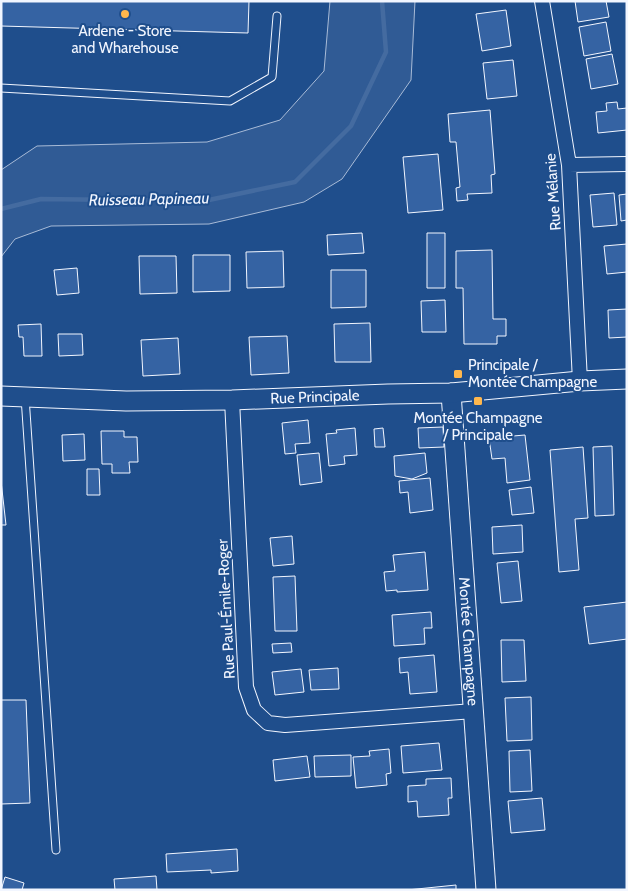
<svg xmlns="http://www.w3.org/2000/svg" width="628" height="891" viewBox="0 0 628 891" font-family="Cabin,sans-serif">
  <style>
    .green { fill: #305b95; stroke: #a8bbd7 }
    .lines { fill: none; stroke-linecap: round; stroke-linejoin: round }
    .stream { stroke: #446ba0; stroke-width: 4.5 }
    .building { fill: #3563a3; stroke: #f2f6ff }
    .lane-casing { stroke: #f2f6ff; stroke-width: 9 }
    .street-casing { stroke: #f2f6ff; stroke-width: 16 }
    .secondary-casing { stroke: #f2f6ff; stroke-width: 21 }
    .lane { stroke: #1f4e8c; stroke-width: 7 }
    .street { stroke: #1f4e8c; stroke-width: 14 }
    .secondary { stroke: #1f4e8c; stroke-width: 19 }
    .poi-dot { fill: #ffb74d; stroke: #1f4e8c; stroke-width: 2 }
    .labels { text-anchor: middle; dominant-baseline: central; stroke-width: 4; stroke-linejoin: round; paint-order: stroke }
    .poi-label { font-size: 15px; fill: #f2f6ff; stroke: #1f4e8c }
    .street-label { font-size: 15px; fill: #f2f6ff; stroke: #1f4e8c }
    .water-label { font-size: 16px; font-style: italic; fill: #f2f6ff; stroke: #1f4e8c }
  </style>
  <rect width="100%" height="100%" fill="#1f4e8c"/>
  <path class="green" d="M330 1H415L411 80 342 179 304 202 209 224 51 226 15 239 1 257V170L37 146 207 142 280 120 324 71Z"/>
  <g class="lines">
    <path class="stream" d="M1 209 41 199 204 201 295 182 351 126 386 52 382 1"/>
  </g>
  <path class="building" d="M1 1H249L248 33 1 26Z
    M575 1H606L609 17 578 22Z
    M506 10 511 46 482 51 476 14Z
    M606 22 611 51 584 56 579 27Z
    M612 54 618 84 591 89 586 59Z
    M513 60 517 96 487 99 483 63Z
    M617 102 618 109 627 108V130L598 133 596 112 607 111 606 103Z
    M490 110 495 174 491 175 492 193 467 194 468 200 457 201 456 188 460 187 456 142H450L448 114Z
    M438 154 443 210 408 213 403 157Z
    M614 193 617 225 593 227 590 195Z
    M627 194V220L621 221 619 195Z
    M362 233 364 253 328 255 327 235Z
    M427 233H445V288H427Z
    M627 244V272L607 274 604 246Z
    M492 250 493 319H506V336H497V344H464L463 288H456V251Z
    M283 251 284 287 247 288 246 252Z
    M193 255H230V291L193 292Z
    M139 256H176L177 293 140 294Z
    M77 268 79 293 57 295 54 270Z
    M331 270H366V307L331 308Z
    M445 300 446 332H422L421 301Z
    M627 309V337L609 338 608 310Z
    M370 323 371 362H335L334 324Z
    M41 324 42 356H24L23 337H19L18 325Z
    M58 334H82L83 355 59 356Z
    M287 336 289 373 251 375 249 337Z
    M178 338 180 374 143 376 141 340Z
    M308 420 310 443 295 444 296 453 285 454 282 423Z
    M443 427 444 447 419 448 418 428Z
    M355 428 357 455 344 456 345 464 329 466 326 434 337 433 336 430Z
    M383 428 385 447H375L374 429Z
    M101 431H124V437H137L138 462H129L130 473H112V464H102Z
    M84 434 85 460 63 461 62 435Z
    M525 435 530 480 507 483 505 458 492 459 489 438Z
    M612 446 614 515 595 516 593 447Z
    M583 447 588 518 575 519 579 570 559 572 550 450Z
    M319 453 322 482 300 485 297 455Z
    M425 453 427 473 412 479 395 476 394 456Z
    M87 469H99L100 495H87Z
    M430 478 433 510 410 513 408 492 400 493 399 481Z
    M1 481 6 525H1Z
    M531 487 534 513 512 515 509 490Z
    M522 525 523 552 493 554 492 527Z
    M292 536 294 564 273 566 270 538Z
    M425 552 428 590 397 592V590L386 591 384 572 395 571 393 555Z
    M518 561 522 601 501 603 497 563Z
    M295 576 297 631H275L273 577Z
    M627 602V639L589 644 584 607Z
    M431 612 432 628H424L425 644 394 646 392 615Z
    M501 640H524L526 681 502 682Z
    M291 643 292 652 273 653 272 644Z
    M434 655 437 692 410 694 408 672 400 673 399 658Z
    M338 668 339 689 311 690 309 670Z
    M301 669 304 692 275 695 272 672Z
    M531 697 532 740 507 741 505 698Z
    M1 700H26L30 803 1 804Z
    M439 743 442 770 403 773 401 746Z
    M389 749 391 773 386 774 387 785 356 788 353 757 370 756 369 751Z
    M530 750 532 791 510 792 509 751Z
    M351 755V776L315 777 314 756Z
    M307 756 310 777 275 781 273 760Z
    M451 778 452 798H448L449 815 418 817 417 801 408 802V786L426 785V779Z
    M542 798 545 830 511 833 508 801Z
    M237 849 238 871 211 873V870L167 872 166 854Z
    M156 876 157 890H115L114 879Z
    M5 877 24 883 22 890H1Z
    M456 885V890H407Z"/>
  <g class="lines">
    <g class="lane-casing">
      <path id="lane" d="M1 88 230 101 272 77 277 16
        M25 397 56 850"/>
    </g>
    <g class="street-casing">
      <path id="street" d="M542 1 569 165 580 381
        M569 165 627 164
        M232 400 246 687 254 710 268 723 285 725 474 711"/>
    </g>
    <g class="secondary-casing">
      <g id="secondary">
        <path id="s1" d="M451 393 486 890"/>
        <path id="s2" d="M1 396 126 401 232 400 388 394 451 393 580 381 627 379"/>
      </g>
    </g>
    <use href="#lane" class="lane"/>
    <use href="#street" class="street"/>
    <use href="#secondary" class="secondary"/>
  </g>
  <g class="poi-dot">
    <circle cx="125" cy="14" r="5"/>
    <rect x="453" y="369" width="10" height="10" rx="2.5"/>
    <rect x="473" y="396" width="10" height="10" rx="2.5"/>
  </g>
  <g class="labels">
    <g class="poi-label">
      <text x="125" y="31">Ardene - Store<tspan x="125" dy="17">and Wharehouse</tspan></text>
      <text x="468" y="365" text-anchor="start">Principale /<tspan x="468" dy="17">Montée Champagne</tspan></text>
      <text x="478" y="418">Montée Champagne<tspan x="478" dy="17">/ Principale</tspan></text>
    </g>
    <g class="street-label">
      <text transform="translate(553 192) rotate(-94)">Rue Mélanie</text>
      <text stroke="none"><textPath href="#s2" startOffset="314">Rue Principale</textPath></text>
      <text transform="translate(226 609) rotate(-93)">Rue Paul-Émile-Roger</text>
      <text stroke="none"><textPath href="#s1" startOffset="249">Montée Champagne</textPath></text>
    </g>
    <g class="water-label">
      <text transform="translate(149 199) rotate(-1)">Ruisseau Papineau</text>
    </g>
  </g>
  <rect width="628" height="891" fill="none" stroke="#f2f6ff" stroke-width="5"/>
</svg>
